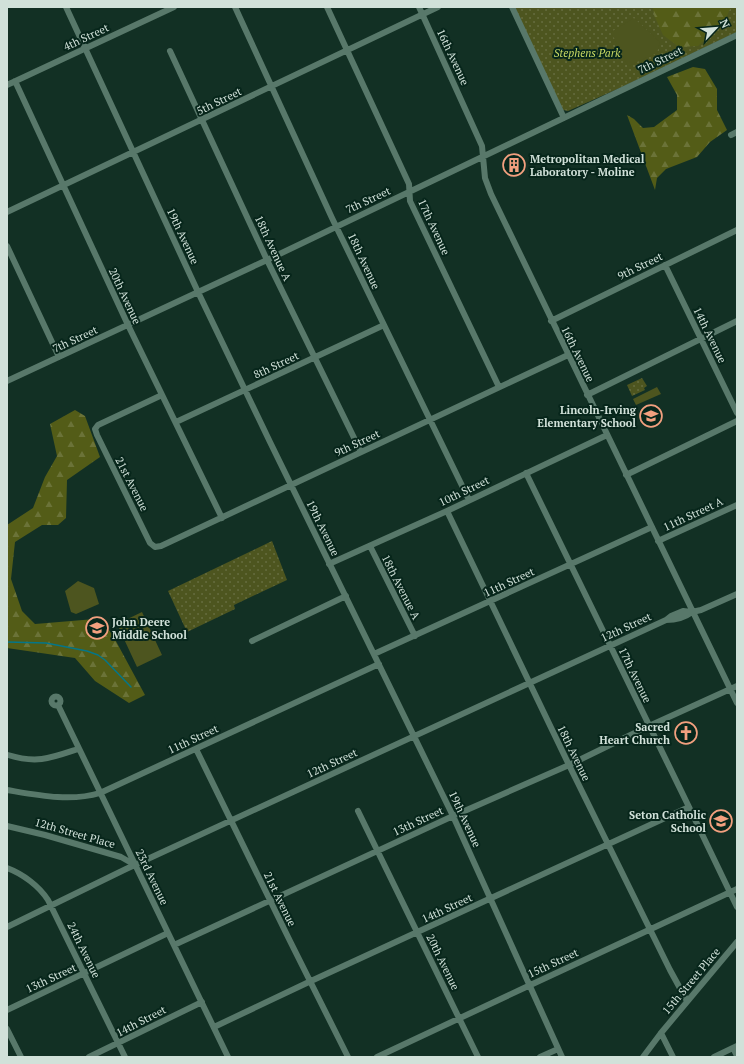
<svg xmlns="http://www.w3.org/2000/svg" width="744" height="1064" viewBox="0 0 744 1064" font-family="'PT Serif',serif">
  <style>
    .green { fill: url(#green-dots) }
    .forest { fill: url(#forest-firs) }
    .pitch { fill: #4d551f }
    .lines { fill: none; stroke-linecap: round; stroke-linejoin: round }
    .stream { stroke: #047689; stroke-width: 1.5 }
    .minor { stroke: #58786a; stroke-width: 6 }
    .labels { text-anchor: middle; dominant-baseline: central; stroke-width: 4; stroke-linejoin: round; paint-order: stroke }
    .street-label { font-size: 11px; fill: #d1e1d9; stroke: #07261b }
    .park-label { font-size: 11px; font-style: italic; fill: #c8d863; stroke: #07261b }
    .poi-label { font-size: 11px; font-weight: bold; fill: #d1e1d9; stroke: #07261b; text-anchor: end }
  </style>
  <defs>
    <pattern id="green-dots" width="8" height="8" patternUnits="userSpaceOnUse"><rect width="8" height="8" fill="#4d551f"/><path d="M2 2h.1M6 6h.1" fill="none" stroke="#666d3f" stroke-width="1.8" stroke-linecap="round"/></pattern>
    <pattern id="forest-firs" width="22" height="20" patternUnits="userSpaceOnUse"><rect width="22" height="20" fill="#535c17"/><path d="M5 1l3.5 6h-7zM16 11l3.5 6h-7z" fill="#6b7338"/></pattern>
  </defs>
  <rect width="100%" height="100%" fill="#123024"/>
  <path class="green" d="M514 7H737V32L622 87 568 111 563 110Z
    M642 378 647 386 644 388 645 390 632 396 627 385Z
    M272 541 287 580 234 605 235 609 187 632 168 591Z"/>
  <path class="forest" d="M653 7H731L724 22 698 46 679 47 663 35 654 15Z
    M693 67 705 69 717 89V110L727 130 710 142 697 157 666 169 657 178 655 190 627 115 634 119 643 128 654 127 677 110V95L667 77Z
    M75 410 85 416 100 457 67 480 66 518 58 525H42L15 542 11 579 22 611 35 624 95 619 111 632 145 695 129 703 95 681 75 658 7 648V525L33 508 45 477 57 456 50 424Z"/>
  <path class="pitch" d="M634 18 660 42 657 53 628 66 611 32Z
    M657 387 661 394 636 405 633 399Z
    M78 581 94 588 99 604 76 614 71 612 65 591Z
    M142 612 162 655 137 667 117 624Z"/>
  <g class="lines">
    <path class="stream" d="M7 642 46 643 87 651 98 655 105 660 131 687"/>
    <path class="minor" d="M66 7 198 292 270 442 453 816 562 1057
      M235 7 332 218 469 500
      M327 7 409 184 410 201 499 387
      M419 7 482 146 485 178 491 194 737 703
      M512 7 564 118
      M170 51 267 260 361 452
      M15 81 128 325 222 518
      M7 85 174 7
      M731 135 737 132
      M7 212 438 7
      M7 246 59 357
      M665 265 737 413
      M551 321 737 230
      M7 381 267 260 737 35
      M162 395 98 425 95 429 97 435 150 543 155 547 161 546 568 355
      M587 395 737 321
      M176 422 384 325
      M526 473 689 807 737 907
      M626 475 737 421
      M447 511 569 765 670 970 687 1001
      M658 541 737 505
      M370 546 415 636
      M329 564 447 511 607 435
      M666 620C676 620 684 618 692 612
      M252 641 346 596
      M374 654 652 527
      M51.5 701a4.5 4.5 0 1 1 9 0a4.5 4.5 0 1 1-9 0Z
      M58 705 228 1057
      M196 749 290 941 348 1057
      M8 755C37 764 51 758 78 749
      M7 790C37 795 70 802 100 793L379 664
      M358 811 478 1057
      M7 826 45 835 121 857 135 865
      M7 868C23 874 39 886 48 900L125 1057
      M7 927 126 869 666 620 671 616 683 611 692 612 701 610 737 594
      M174 945 453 816 569 765 649 726 737 686
      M7 1010 168 933
      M214 1027 311 981 689 807
      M7 1029 21 1057
      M661 1033 673 1057
      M733 1048 737 1056
      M89 1057 202 1002
      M377 1057 524 988 737 889
      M540 1057 558 1049
      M643 1057 661 1033 737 942
      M714 1057 737 1046"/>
  </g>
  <defs>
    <g id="building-ring" transform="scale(1.15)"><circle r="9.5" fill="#07261b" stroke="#f2a07f" stroke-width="1.5"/><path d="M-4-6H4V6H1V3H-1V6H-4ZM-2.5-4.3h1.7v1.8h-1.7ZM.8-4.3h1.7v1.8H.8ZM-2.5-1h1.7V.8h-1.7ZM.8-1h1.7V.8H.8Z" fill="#f2a07f"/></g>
    <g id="school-ring" transform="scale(1.15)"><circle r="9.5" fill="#07261b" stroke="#f2a07f" stroke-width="1.5"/><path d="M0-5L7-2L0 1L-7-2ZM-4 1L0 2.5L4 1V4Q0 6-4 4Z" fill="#f2a07f"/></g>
    <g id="church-ring" transform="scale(1.15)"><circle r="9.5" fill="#07261b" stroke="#f2a07f" stroke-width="1.5"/><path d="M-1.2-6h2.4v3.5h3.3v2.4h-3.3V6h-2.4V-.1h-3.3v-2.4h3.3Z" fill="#f2a07f"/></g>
  </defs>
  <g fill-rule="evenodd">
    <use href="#building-ring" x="514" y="165"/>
    <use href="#school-ring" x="651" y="416"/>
    <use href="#school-ring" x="97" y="628"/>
    <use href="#church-ring" x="686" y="733"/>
    <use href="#school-ring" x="721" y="821"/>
  </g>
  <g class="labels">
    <g class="street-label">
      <text transform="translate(86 37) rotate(-25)">4th Street</text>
      <text transform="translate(453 57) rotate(65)">16th Avenue</text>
      <text transform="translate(660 60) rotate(-26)">7th Street</text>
      <text transform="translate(219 101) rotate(-26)">5th Street</text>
      <text transform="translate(368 200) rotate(-25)">7th Street</text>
      <text transform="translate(434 227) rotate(65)">17th Avenue</text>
      <text transform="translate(183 236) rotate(65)">19th Avenue</text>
      <text transform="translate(273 248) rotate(65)">18th Avenue A</text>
      <text transform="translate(364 261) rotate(65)">18th Avenue</text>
      <text transform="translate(640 266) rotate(-26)">9th Street</text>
      <text transform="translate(125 296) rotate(65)">20th Avenue</text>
      <text transform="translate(710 335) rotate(64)">14th Avenue</text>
      <text transform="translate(75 339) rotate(-25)">7th Street</text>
      <text transform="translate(578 354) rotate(64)">16th Avenue</text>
      <text transform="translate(276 365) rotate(-25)">8th Street</text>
      <text transform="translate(357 443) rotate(-25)">9th Street</text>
      <text transform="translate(132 484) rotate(63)">21st Avenue</text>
      <text transform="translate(464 491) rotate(-26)">10th Street</text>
      <text transform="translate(693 514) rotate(-25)">11th Street A</text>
      <text transform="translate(323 528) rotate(64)">19th Avenue</text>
      <text transform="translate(509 582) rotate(-25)">11th Street</text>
      <text transform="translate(401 587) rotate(63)">18th Avenue A</text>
      <text transform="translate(626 627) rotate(-25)">12th Street</text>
      <text transform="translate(635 675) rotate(64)">17th Avenue</text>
      <text transform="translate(193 739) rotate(-25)">11th Street</text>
      <text transform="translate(574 753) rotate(64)">18th Avenue</text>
      <text transform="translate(332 763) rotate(-25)">12th Street</text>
      <text transform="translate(465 819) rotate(65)">19th Avenue</text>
      <text transform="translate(418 821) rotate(-25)">13th Street</text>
      <text transform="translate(75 833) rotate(16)">12th Street Place</text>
      <text transform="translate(152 877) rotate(64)">23rd Avenue</text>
      <text transform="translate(280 899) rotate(64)">21st Avenue</text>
      <text transform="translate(447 908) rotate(-25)">14th Street</text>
      <text transform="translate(84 950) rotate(64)">24th Avenue</text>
      <text transform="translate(443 962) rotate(64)">20th Avenue</text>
      <text transform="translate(553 963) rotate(-25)">15th Street</text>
      <text transform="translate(51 978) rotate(-25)">13th Street</text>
      <text transform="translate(691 981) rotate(-50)">15th Street Place</text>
      <text transform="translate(141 1021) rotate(-27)">14th Street</text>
    </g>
    <g class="park-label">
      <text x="587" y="53">Stephens Park</text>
    </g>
    <g class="poi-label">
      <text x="530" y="159" text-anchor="start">Metropolitan Medical<tspan x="530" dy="13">Laboratory - Moline</tspan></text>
      <text x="636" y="410">Lincoln-Irving<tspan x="636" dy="13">Elementary School</tspan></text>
      <text x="112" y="622" text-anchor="start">John Deere<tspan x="112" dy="13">Middle School</tspan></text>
      <text x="670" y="727">Sacred<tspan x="670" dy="13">Heart Church</tspan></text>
      <text x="706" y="815">Seton Catholic<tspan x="706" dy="13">School</tspan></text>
    </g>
  </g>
  <rect width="744" height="1064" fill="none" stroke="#d1e1d9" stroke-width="16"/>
  <g transform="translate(716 28) rotate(64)" stroke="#07261b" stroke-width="3" paint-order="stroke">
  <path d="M0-3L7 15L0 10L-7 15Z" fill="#d1e1d9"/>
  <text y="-6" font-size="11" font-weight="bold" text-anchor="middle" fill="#d1e1d9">N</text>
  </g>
</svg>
